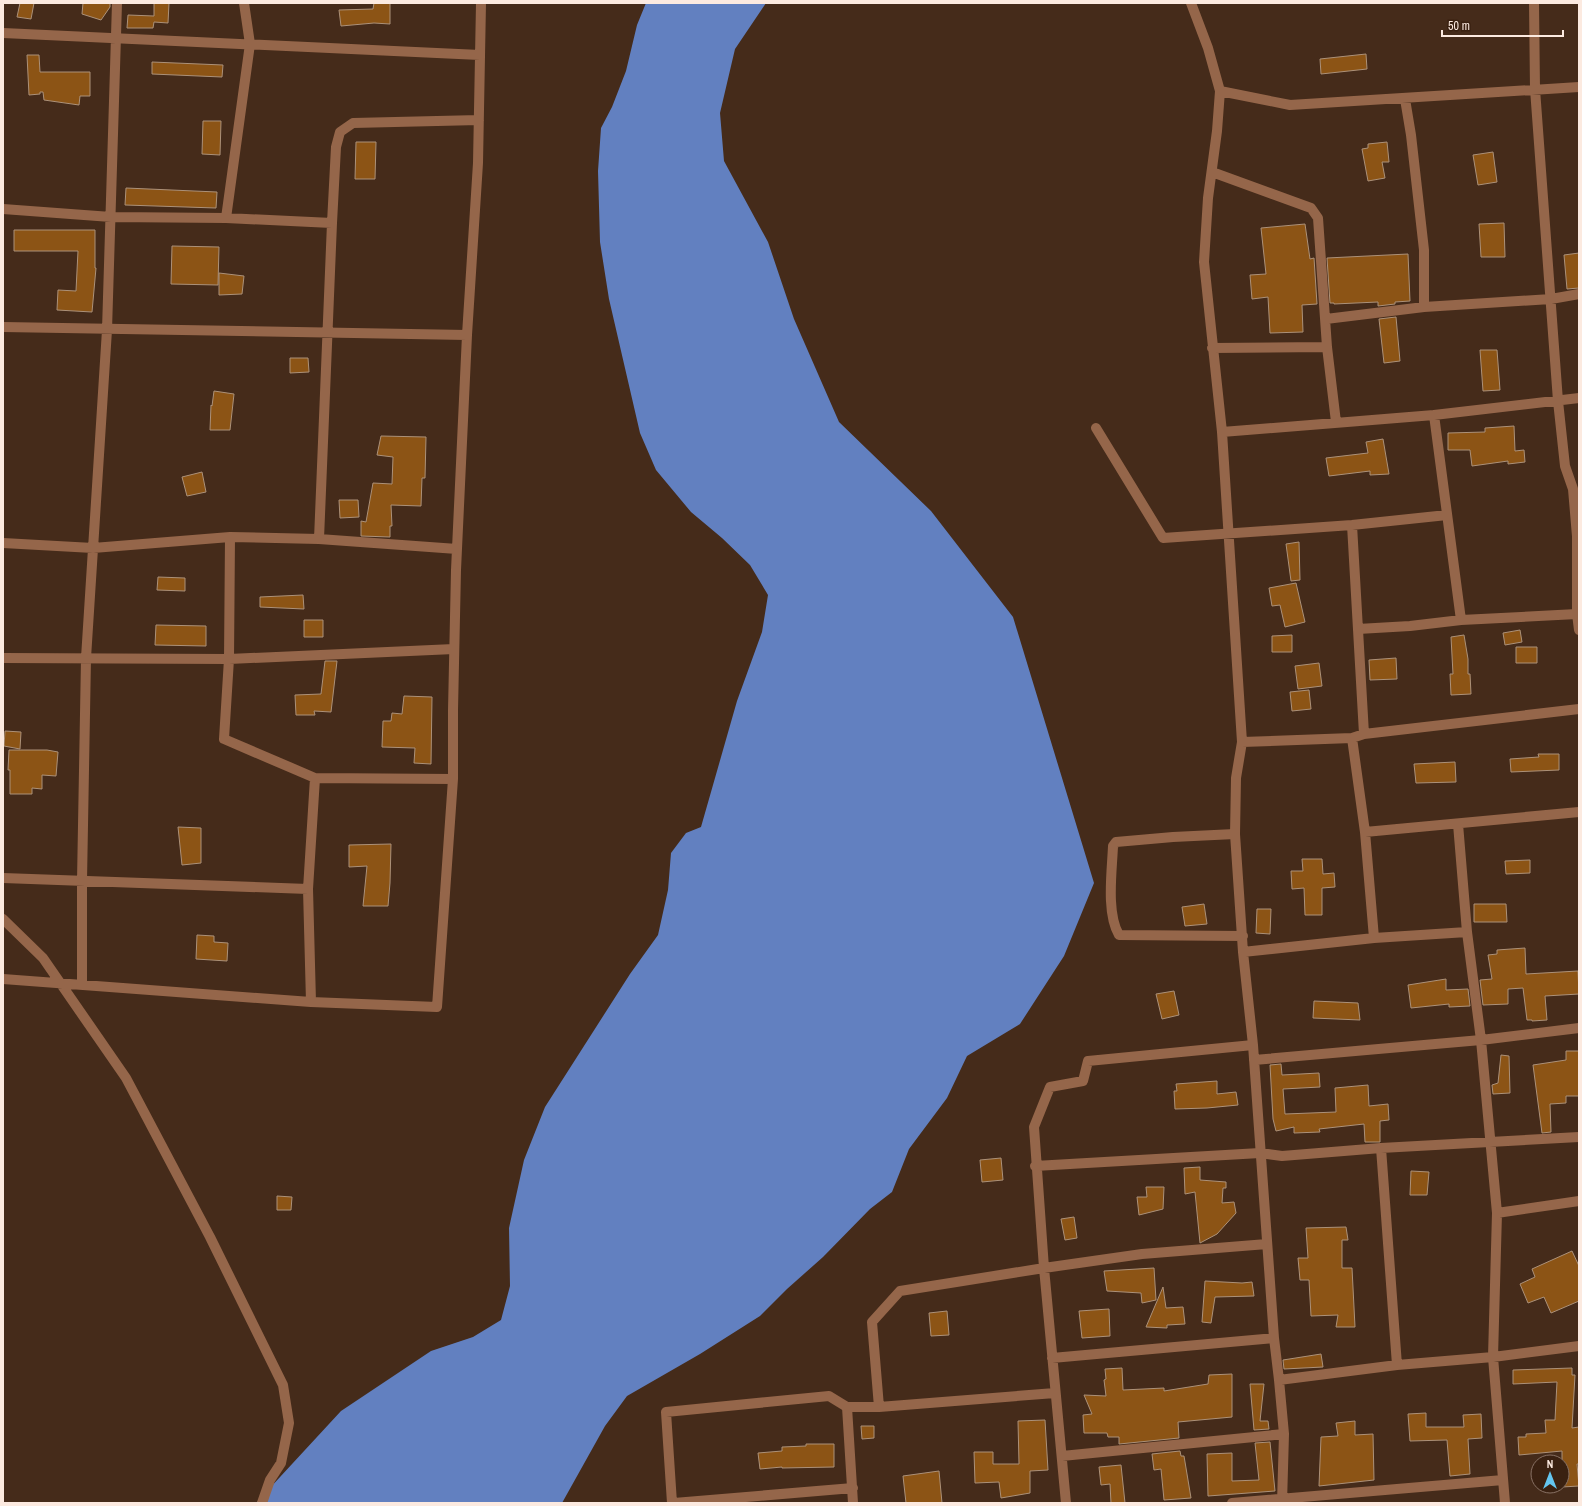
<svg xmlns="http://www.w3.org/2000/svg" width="1582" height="1506" font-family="'Archivo Narrow',sans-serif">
<rect width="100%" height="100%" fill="#452b1a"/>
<path fill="#6280c0" d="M 646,3 L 766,3 L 735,49 L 720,113 L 724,161 L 768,242 L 794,319 L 839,422 L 931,511 L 1013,617 L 1094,883 L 1064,956 L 1020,1024 L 967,1056 L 947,1098 L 909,1149 L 892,1192 L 870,1209 L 823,1257 L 787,1289 L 760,1316 L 700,1354 L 627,1396 L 605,1426 L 562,1503 L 256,1503 L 341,1411 L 431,1351 L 473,1337 L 501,1320 L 510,1286 L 509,1228 L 524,1160 L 545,1107 L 630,974 L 658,935 L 668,890 L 671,853 L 686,833 L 701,827 L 737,701 L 762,632 L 768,595 L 750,565 L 722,538 L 691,512 L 656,470 L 640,433 L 609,299 L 600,242 L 598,171 L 601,128 L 612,107 L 626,71 L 637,25 Z"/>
<path fill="#8c5415" stroke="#ac9179" d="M 20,3 L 34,3 L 31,19 L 17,17 Z
M 83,3 L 110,3 L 110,7 L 101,20 L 82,14 Z
M 154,3 L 169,3 L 168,23 L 154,22 L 153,28 L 127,28 L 128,15 L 154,16 Z
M 374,3 L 390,3 L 390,24 L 374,23 L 341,26 L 339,10 L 373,9 Z
M 1366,54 L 1367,69 L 1321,74 L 1320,59 Z
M 27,55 L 39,55 L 40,72 L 90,72 L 90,96 L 80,96 L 79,105 L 44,100 L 43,92 L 40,92 L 40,94 L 29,95 Z
M 152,62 L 223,65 L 222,77 L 152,74 Z
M 203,121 L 221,121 L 220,155 L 202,154 Z
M 356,142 L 376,142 L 375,179 L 355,179 Z
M 1387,142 L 1389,162 L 1382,162 L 1385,178 L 1368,181 L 1362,149 L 1368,148 L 1368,144 Z
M 1493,152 L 1497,182 L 1478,185 L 1473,155 Z
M 126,188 L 217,192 L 216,208 L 125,205 Z
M 1504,223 L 1505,257 L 1481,257 L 1479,224 Z
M 1305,224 L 1310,259 L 1314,258 L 1317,304 L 1302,305 L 1303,332 L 1270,333 L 1268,297 L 1252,299 L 1250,275 L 1266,274 L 1261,228 Z
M 14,230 L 95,230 L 95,268 L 96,268 L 92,312 L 57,310 L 58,290 L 76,291 L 78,251 L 14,251 Z
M 172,246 L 219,247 L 218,285 L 171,284 Z
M 1579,253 L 1579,288 L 1567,289 L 1564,255 Z
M 1408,254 L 1410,301 L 1395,302 L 1395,304 L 1378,306 L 1378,302 L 1334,304 L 1334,303 L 1330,303 L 1327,258 Z
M 219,273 L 244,276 L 242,294 L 219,295 Z
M 1396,317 L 1400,361 L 1384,363 L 1379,319 Z
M 1480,350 L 1497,350 L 1500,390 L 1483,391 Z
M 290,358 L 308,358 L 309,372 L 290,373 Z
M 214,391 L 234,394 L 230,430 L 210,430 L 211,405 L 212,406 Z
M 1514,426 L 1515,451 L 1524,450 L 1525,462 L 1508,464 L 1508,461 L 1472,466 L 1470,450 L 1448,450 L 1448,433 L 1485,432 L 1485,428 Z
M 381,436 L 426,437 L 425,478 L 422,478 L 421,506 L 391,505 L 392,526 L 390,526 L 390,537 L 361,536 L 361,521 L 366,522 L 373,483 L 392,484 L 393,457 L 377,455 Z
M 1383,439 L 1389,474 L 1370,475 L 1370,471 L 1329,476 L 1326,458 L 1368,453 L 1366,442 Z
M 202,472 L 206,492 L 187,496 L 182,477 Z
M 339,500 L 358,500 L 359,517 L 340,518 Z
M 1299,542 L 1300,580 L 1291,581 L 1286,544 Z
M 158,577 L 185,578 L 185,591 L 157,590 Z
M 1296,583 L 1305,622 L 1285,627 L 1280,605 L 1272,606 L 1269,588 Z
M 303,595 L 304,609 L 260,607 L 260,597 Z
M 304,620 L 323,620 L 323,637 L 304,637 Z
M 156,625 L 206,626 L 206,646 L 155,645 Z
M 1520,630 L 1522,642 L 1505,645 L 1503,633 Z
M 1292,635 L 1292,652 L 1272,652 L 1272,636 Z
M 1464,635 L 1468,659 L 1468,674 L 1470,674 L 1471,694 L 1451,695 L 1450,674 L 1453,674 L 1451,637 Z
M 1516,647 L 1537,647 L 1537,663 L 1516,663 Z
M 1396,658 L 1397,679 L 1370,680 L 1369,660 Z
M 325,661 L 337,661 L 331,712 L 314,711 L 315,715 L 296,715 L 295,695 L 321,694 Z
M 1319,663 L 1322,686 L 1298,689 L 1295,666 Z
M 1309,690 L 1311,709 L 1292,711 L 1290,692 Z
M 404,696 L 432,697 L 431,764 L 414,763 L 415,748 L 382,747 L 383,721 L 391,721 L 392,713 L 402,714 Z
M 5,731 L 21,732 L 20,749 L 4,746 Z
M 9,750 L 47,750 L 58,752 L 56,776 L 42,775 L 42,789 L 32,788 L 32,794 L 10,794 L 10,770 L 8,770 Z
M 1538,754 L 1559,754 L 1559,770 L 1511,772 L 1510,759 L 1539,757 Z
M 1455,762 L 1456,782 L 1416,783 L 1414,764 Z
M 178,827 L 201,828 L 201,863 L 182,865 Z
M 391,844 L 390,883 L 388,906 L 363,906 L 367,866 L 349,867 L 349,845 Z
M 1302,859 L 1322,859 L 1323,874 L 1334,873 L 1335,887 L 1322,888 L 1322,915 L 1305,915 L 1304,888 L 1292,889 L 1291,871 L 1303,871 Z
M 1530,860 L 1530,873 L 1506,874 L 1505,861 Z
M 1204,904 L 1207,924 L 1185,926 L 1182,907 Z
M 1474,904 L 1506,904 L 1507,922 L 1474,922 Z
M 1257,909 L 1271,909 L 1270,934 L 1256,933 Z
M 197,935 L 214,936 L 214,942 L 228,943 L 227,961 L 196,959 Z
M 1525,948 L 1526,974 L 1578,971 L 1579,994 L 1545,996 L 1547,1020 L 1532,1021 L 1532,1020 L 1527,1020 L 1523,988 L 1508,989 L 1508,1004 L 1483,1005 L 1480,980 L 1492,979 L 1488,955 L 1497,954 L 1497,950 Z
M 1446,979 L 1446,990 L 1468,989 L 1470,1006 L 1449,1007 L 1449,1004 L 1411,1008 L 1408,985 Z
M 1174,991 L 1179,1015 L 1162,1019 L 1156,994 Z
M 1314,1001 L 1358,1003 L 1360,1020 L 1313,1018 Z
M 1566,1051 L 1579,1051 L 1579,1096 L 1566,1096 L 1566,1103 L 1550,1104 L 1551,1132 L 1542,1133 L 1533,1065 L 1566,1060 Z
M 1501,1055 L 1509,1056 L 1510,1093 L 1493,1094 L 1492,1085 L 1498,1083 Z
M 1281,1064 L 1282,1075 L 1319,1073 L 1320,1087 L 1283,1089 L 1285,1114 L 1336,1112 L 1335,1088 L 1368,1085 L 1369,1106 L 1388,1104 L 1389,1120 L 1380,1121 L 1380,1142 L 1365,1142 L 1364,1124 L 1319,1129 L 1320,1132 L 1294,1133 L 1294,1127 L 1276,1131 L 1273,1119 L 1270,1065 Z
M 1217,1081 L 1217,1094 L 1236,1092 L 1238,1105 L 1207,1108 L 1175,1109 L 1174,1091 L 1177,1091 L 1176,1084 Z
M 1001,1158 L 1003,1180 L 982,1182 L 980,1160 Z
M 1200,1167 L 1200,1180 L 1226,1182 L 1226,1188 L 1223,1188 L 1222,1203 L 1234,1202 L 1236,1213 L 1217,1234 L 1200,1243 L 1195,1192 L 1185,1194 L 1184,1168 Z
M 1411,1171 L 1429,1172 L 1427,1195 L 1410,1195 Z
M 1146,1187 L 1164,1187 L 1163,1209 L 1139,1215 L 1137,1197 L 1147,1197 Z
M 277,1196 L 292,1197 L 291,1210 L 277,1210 Z
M 1074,1217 L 1077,1238 L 1065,1240 L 1061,1219 Z
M 1346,1227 L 1348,1240 L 1342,1240 L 1342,1268 L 1352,1268 L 1355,1327 L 1336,1327 L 1338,1315 L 1311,1316 L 1309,1280 L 1300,1280 L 1298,1258 L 1308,1258 L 1306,1228 Z
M 1572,1251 L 1579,1266 L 1579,1301 L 1551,1313 L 1544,1297 L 1528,1303 L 1520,1284 L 1535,1277 L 1532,1269 Z
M 1154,1268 L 1156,1300 L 1142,1303 L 1141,1293 L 1107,1291 L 1104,1271 Z
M 1205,1281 L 1242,1283 L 1252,1282 L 1254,1296 L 1215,1297 L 1211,1323 L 1202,1322 Z
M 1163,1287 L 1166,1308 L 1183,1307 L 1185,1324 L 1167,1325 L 1167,1328 L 1146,1327 Z
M 1109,1309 L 1110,1336 L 1082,1338 L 1079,1311 Z
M 947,1311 L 949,1335 L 931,1336 L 929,1313 Z
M 1321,1354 L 1323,1367 L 1284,1369 L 1283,1360 Z
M 1122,1368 L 1123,1390 L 1164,1388 L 1164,1391 L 1208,1384 L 1209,1375 L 1232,1374 L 1232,1417 L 1178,1422 L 1179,1438 L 1119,1444 L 1119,1437 L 1108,1437 L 1107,1433 L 1084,1433 L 1083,1415 L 1092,1414 L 1084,1395 L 1106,1396 L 1104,1380 L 1106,1379 L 1105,1369 Z
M 1572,1368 L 1572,1375 L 1575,1375 L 1572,1428 L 1579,1427 L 1579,1464 L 1577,1464 L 1579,1486 L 1562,1487 L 1562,1451 L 1519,1455 L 1518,1437 L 1526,1437 L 1526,1434 L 1546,1433 L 1545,1420 L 1555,1420 L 1557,1382 L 1513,1384 L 1513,1370 Z
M 1250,1384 L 1264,1384 L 1260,1421 L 1268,1421 L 1269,1429 L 1254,1430 Z
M 1426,1413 L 1426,1427 L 1464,1427 L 1463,1415 L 1481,1414 L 1482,1438 L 1468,1439 L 1470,1474 L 1450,1476 L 1447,1440 L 1410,1441 L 1408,1414 Z
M 1045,1420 L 1048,1470 L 1030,1471 L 1030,1493 L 1001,1498 L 999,1482 L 975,1483 L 974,1452 L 993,1452 L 993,1464 L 1019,1464 L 1018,1421 Z
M 1355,1421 L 1355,1435 L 1373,1434 L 1374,1480 L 1319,1486 L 1321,1437 L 1338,1436 L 1336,1423 Z
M 861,1426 L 874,1426 L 874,1438 L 862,1439 Z
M 1270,1442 L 1275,1491 L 1208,1496 L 1207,1454 L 1232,1453 L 1232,1481 L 1259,1480 L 1255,1443 Z
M 806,1444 L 834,1444 L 834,1467 L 782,1468 L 782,1467 L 760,1469 L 758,1453 L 782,1451 L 782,1447 L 806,1446 Z
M 1180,1451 L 1181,1456 L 1184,1456 L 1191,1498 L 1164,1500 L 1161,1469 L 1154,1470 L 1152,1454 Z
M 1121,1465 L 1125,1503 L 1111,1503 L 1110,1484 L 1101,1485 L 1099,1467 Z
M 939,1471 L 942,1503 L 906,1503 L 903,1476 Z"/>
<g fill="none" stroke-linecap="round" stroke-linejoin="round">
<path stroke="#95664a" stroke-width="10" d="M 1191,3 L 1208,48 L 1220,91 L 1217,131 L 1208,198 L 1204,262 L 1222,432 L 1242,742 L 1236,778 L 1235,834 L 1243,952 L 1253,1045 L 1274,1338 L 1279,1380 L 1284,1434 L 1282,1503
M 1534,3 L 1535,89 L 1558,401 L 1565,466 L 1573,489 L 1577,536 L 1577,614 L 1579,630
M 3,33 L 480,55
M 1220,91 L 1290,105 L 1579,87
M 1405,99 L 1411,135 L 1424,250 L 1424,307
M 1212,172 L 1311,208 L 1318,218 L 1327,347 L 1336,422
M 3,209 L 111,217 L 226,218 L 332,223
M 226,218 L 250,44 L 244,3
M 1326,319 L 1424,307 L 1551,299 L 1579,294
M 3,327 L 467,335
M 1212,348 L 1327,347
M 1434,415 L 1461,620 L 1577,614
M 1096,428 L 1163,538 L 1352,525 L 1447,515
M 1222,432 L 1434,415 L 1579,398
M 1352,525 L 1364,734
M 230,537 L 229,659 L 224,739 L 315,778 L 308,889 L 311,1002
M 319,539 L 332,223 L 336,147 L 340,132 L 353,123 L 479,120
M 3,543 L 93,548 L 230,537 L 319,539 L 457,549
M 1358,629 L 1410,626 L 1461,620
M 3,658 L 229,659 L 454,649
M 1352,738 L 1365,832 L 1374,938
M 1242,742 L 1352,738 L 1364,734 L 1579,709
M 315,778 L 453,779
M 1458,824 L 1467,932 L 1481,1040 L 1497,1213 L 1493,1357 L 1505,1503
M 1365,832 L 1579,812
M 1235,834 L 1173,837 L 1116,842 L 1113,846 C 1112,871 1106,913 1119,935 L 1243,936
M 3,878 L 308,889
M 3,919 L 43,958 L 126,1078 L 210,1237 L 283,1385 L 289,1423 L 281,1463 L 270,1480 L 262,1503
M 1243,952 L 1374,938 L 1467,932
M 3,979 L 311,1002 L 437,1007 L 453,779 L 453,710 L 456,570 L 467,335 L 478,163 L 481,3
M 82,985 L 82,881 L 86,658 L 107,330 L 117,3
M 1254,1060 L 1481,1040 L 1579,1028
M 1381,1148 L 1397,1365
M 1035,1166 L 1260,1153 L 1282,1156 L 1381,1148 L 1579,1137
M 1497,1213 L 1579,1201
M 1052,1358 L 1274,1338
M 1279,1380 L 1397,1365 L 1493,1357 L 1579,1346
M 847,1407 L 853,1503
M 879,1407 L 872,1322 L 900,1291 L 1044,1268 L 1142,1254 L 1267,1244
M 1062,1456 L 1284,1434
M 672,1503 L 666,1412 L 829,1396 L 847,1407 L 879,1407 L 1055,1393
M 674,1503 L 853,1488
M 1066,1503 L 1044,1268 L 1034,1127 L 1050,1087 L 1083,1081 L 1088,1061 L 1253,1045
M 1232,1503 L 1503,1480"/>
</g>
<rect width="1582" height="1506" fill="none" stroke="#fceae0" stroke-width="8"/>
<g transform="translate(1550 1474)"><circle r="19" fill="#3a2111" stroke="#887164"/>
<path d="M0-3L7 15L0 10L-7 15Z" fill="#64c5ee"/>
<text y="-6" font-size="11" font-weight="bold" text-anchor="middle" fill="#fceae0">N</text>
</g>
<path d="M1442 30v6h121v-6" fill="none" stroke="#fceae0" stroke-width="2"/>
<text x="1448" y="30" font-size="12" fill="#fceae0" stroke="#3a2111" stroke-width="3" paint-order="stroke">50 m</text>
</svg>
